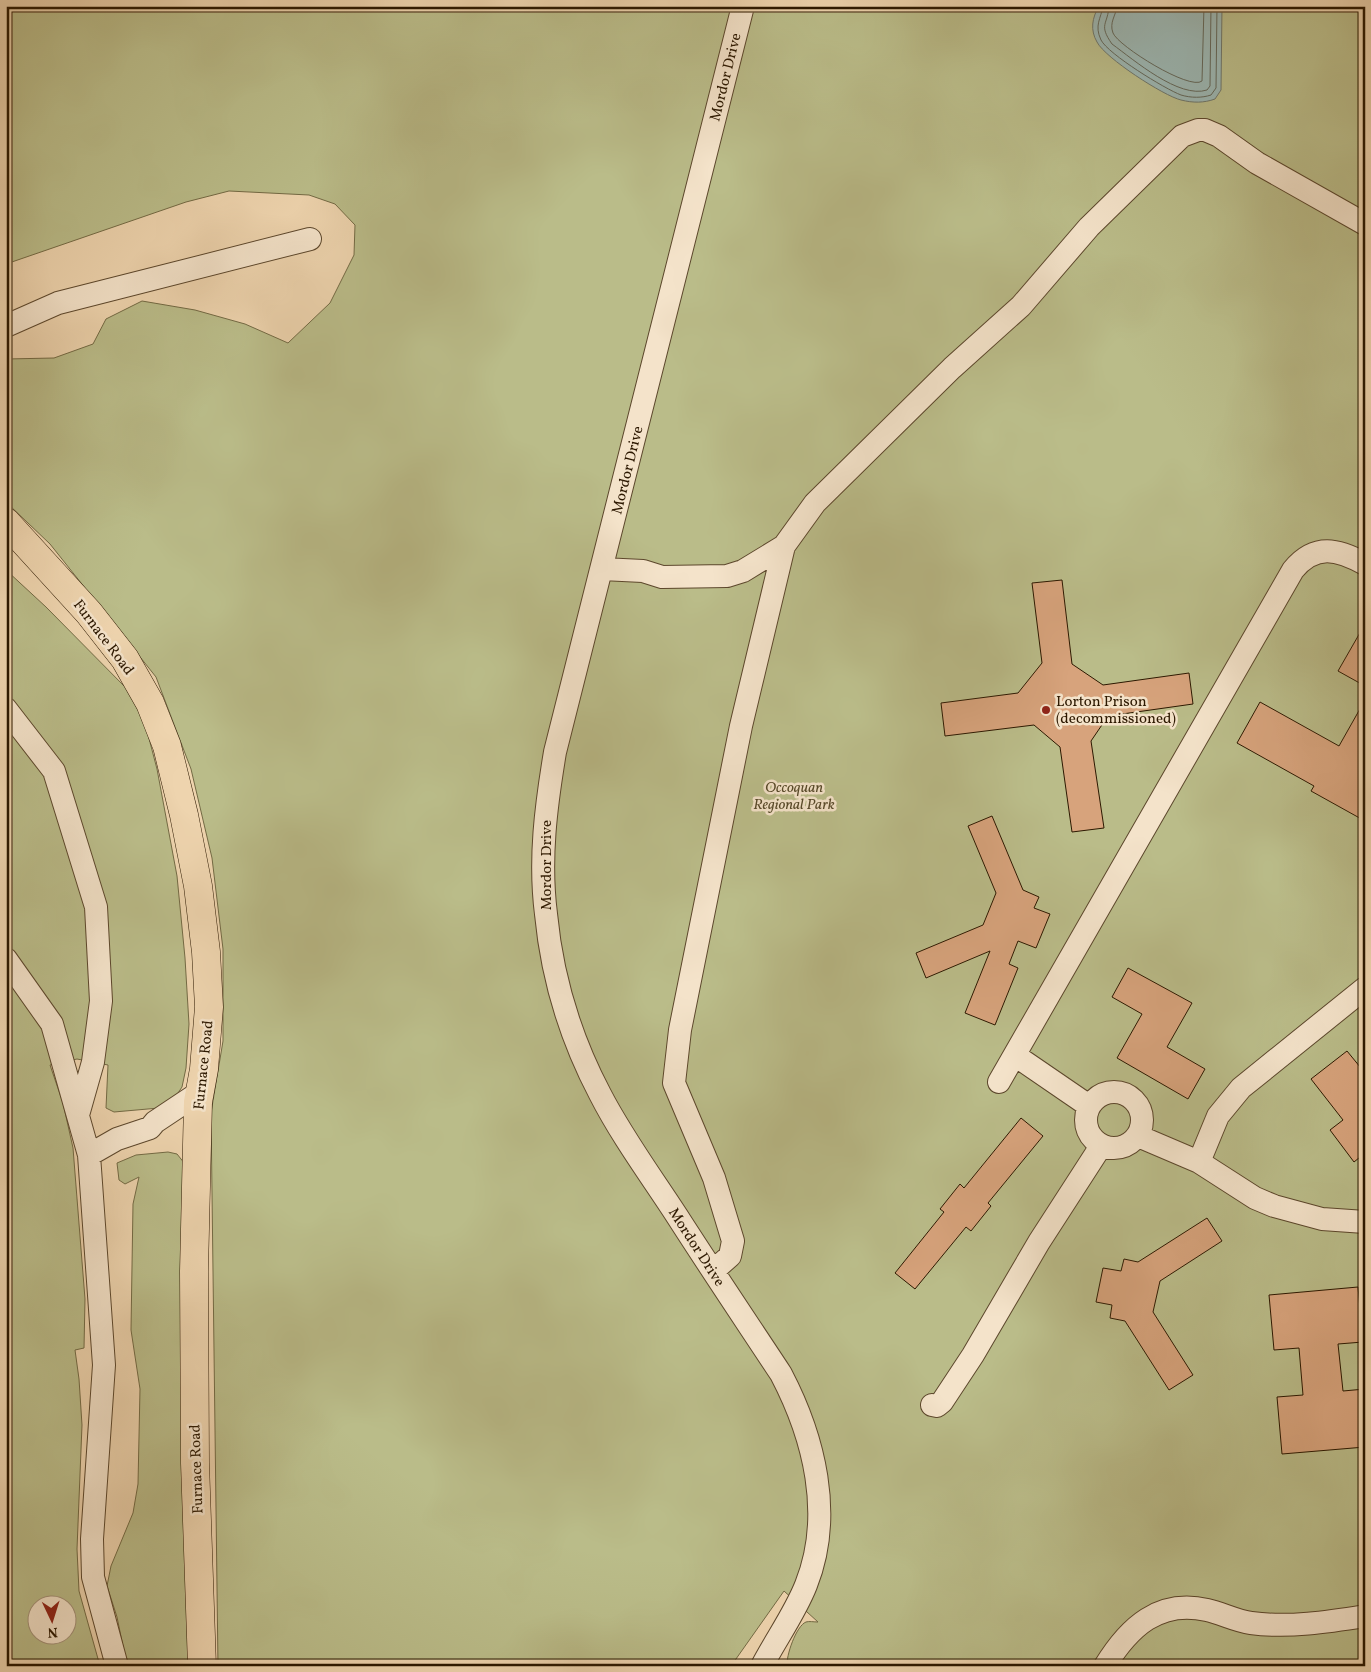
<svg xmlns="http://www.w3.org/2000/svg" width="1371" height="1672" font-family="Vollkorn,serif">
<rect width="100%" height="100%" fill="#eed4ae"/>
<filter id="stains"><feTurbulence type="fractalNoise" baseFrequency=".004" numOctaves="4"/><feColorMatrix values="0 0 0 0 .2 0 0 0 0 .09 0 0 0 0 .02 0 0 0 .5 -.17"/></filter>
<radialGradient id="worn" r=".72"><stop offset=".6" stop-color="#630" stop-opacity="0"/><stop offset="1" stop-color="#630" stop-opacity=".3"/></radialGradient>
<path fill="#babc89" stroke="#736a44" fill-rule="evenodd" d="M 6,6 L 1365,6 L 1365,1666 L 787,1666 C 786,1656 796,1626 806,1622 C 809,1621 814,1622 818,1622 L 784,1591 L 731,1666 L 218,1666 L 211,1113 L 223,1041 L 223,949 L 212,858 L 191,769 L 156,677 L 50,544 L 6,502 L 6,359 L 54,358 L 93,344 L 106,319 L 142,301 L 195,310 L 245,324 L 288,343 L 330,303 L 354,255 L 355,225 L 335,204 L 309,195 L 229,191 L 186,202 L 6,264 Z
M 6,570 L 46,607 L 129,691 L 146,727 L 157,769 L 177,876 L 185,958 L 189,1024 L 186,1068 L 182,1087 L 174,1099 L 159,1108 L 114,1112 L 106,1108 L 108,1065 L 77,1059 L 50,1065 L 63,1103 L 73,1148 L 85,1299 L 84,1348 L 75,1350 L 79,1379 L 82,1425 L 77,1549 L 79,1591 L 100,1666 L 6,1666 ZM 38,1604 L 68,1604 L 68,1634 L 38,1634 Z
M 168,1152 L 177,1154 L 185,1164 L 190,1666 L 127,1666 L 117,1617 L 107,1586 L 111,1566 L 133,1513 L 138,1484 L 140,1389 L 131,1330 L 133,1204 L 139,1177 L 125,1184 L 119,1180 L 117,1163 L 136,1155 Z"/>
<path fill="#9cb7b3" stroke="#6f776b" d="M 1099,6 L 1222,6 L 1221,90 L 1215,99 C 1204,103 1193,103 1181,100 C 1164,96 1105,58 1097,42 C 1090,30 1092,18 1099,6 Z"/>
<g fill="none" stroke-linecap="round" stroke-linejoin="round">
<path stroke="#64685a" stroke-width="1" d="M 1103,6 C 1101,19 1094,25 1101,40 C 1108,54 1165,89 1181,95 C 1191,98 1202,98 1211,95 L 1216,88 L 1217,6
M 1109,6 C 1108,25 1098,24 1112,44 C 1134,60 1179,99 1207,90 L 1210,86 L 1211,6
M 1117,6 C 1116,16 1109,22 1113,33 C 1118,46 1190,91 1202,81 L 1204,6"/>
</g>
<path fill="#d7a37c" stroke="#2c1800" d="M 1062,580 L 1072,664 L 1103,685 L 1189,673 L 1193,704 L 1108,716 L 1091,741 L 1104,828 L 1072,832 L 1060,747 L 1034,725 L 945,736 L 941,703 L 1018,693 L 1042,663 L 1032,583 Z
M 1365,624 L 1365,686 L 1338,671 Z
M 1365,700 L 1365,821 L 1311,791 L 1314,786 L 1237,743 L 1260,702 L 1339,746 Z
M 992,816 L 1023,890 L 1039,897 L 1034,908 L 1050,914 L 1036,948 L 1018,941 L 1009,964 L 1018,968 L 995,1025 L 965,1013 L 990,951 L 926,978 L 916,953 L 983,925 L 996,893 L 968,826 Z
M 1128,968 L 1192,1003 L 1167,1047 L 1205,1069 L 1188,1099 L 1117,1058 L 1142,1014 L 1112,997 Z
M 1347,1051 L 1365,1073 L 1365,1153 L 1354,1162 L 1330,1130 L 1343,1120 L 1311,1079 Z
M 1021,1118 L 1043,1136 L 988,1203 L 991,1206 L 971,1231 L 966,1227 L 915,1289 L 895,1273 L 944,1212 L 940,1209 L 960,1184 L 964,1188 Z
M 1207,1218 L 1222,1241 L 1160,1281 L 1153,1312 L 1193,1375 L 1169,1390 L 1125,1321 L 1110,1318 L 1112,1305 L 1096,1302 L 1103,1268 L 1121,1271 L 1124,1259 L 1138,1262 Z
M 1358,1287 L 1363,1342 L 1338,1344 L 1343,1391 L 1365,1389 L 1365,1447 L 1282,1454 L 1277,1397 L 1303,1395 L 1299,1348 L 1274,1350 L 1269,1295 Z"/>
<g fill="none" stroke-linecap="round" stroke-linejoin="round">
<defs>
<path id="minor" d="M 743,6 L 555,752 C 546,806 539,859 546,914 C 552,977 571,1039 600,1094 C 622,1137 651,1176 677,1216 C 711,1269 746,1321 781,1374 C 814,1437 834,1515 806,1585 C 795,1613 776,1639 762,1666
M 6,326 L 58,303 L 310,239
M 602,569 L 643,571 L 662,577 L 727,576 L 743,571 L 784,546
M 6,709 L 54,771 L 96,907 L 101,1001 L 93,1062 L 78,1115
M 6,959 L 52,1024 L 89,1155 L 104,1365 L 92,1539 L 93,1577 L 117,1666
M 1016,1056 L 1089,1106
M 999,1082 L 1293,570 C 1315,543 1338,549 1365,564
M1086 1120a28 28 0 1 1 56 0a28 28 0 1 1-56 0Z
M 1138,1136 L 1199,1162 L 1255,1198 L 1274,1206 L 1322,1219 L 1365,1222
M 89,1155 L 117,1139 L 150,1128 L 155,1122 L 200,1092
M 1199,1162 L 1218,1116 L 1241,1088 L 1365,988
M 713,1271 L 730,1256 L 733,1241 L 714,1178 L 674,1083 L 680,1030 L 741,726 L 784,546 L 815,503 L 952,368 L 1021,306 L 1089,227 L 1182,136 L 1198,130 L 1205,130 L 1219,136 L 1257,163 L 1365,224
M 932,1405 L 937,1406 L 942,1402 L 973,1355 L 1039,1242 L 1101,1146
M 1105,1666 C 1129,1627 1159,1599 1207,1610 C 1221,1613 1236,1621 1251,1623 C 1288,1628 1328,1622 1365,1616"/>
<path id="major" d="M 6,522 L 89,613 L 125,659 L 150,703 L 167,746 L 184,815 L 198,886 L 206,952 L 209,1007 L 204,1069 L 198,1102 L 194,1271 L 195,1463 L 202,1666"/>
</defs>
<use href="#minor" stroke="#5c472c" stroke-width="24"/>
<use href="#major" stroke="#2c1800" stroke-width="29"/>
<use href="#minor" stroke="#f4e3ca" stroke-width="22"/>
<use href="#major" stroke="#eed4ae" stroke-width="28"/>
</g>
<circle fill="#8f2418" stroke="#f4e3ca" stroke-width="2" cx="1046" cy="710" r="5"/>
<g text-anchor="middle" stroke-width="5" stroke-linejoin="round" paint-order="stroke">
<g font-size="15" fill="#2c1800" stroke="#f4e3ca">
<text transform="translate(725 77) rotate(-76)" y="5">Mordor Drive</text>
<text transform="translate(627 470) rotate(-76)" y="5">Mordor Drive</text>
<text transform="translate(104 637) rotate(53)" y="5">Furnace Road</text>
<text transform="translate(546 865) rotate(-90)" y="5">Mordor Drive</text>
<text transform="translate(203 1065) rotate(-84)" y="5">Furnace Road</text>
<text transform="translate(697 1247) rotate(57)" y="5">Mordor Drive</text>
<text transform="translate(196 1469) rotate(-92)" y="5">Furnace Road</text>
</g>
<g font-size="15" fill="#2c1800" stroke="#f4e3ca" text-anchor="start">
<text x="1056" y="706">Lorton Prison<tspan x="1056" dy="17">(decommissioned)</tspan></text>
</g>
<g font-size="15" font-style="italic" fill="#574929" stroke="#f4e3ca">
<text x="794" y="792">Occoquan<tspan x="794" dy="17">Regional Park</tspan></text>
</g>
</g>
<rect width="1371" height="1672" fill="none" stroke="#eed4ae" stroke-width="25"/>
<rect x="8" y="8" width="1356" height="1657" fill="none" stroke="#2c1800" stroke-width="2.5"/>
<rect x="12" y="12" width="1346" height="1647" fill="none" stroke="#2c1800"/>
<g transform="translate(52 1620) rotate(176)"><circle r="24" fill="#f4e3ca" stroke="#a49279"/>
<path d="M0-4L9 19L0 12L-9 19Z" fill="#8f2418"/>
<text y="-8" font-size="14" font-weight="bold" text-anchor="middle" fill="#2c1800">N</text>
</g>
<rect width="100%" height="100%" filter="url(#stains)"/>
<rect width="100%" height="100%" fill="url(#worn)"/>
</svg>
